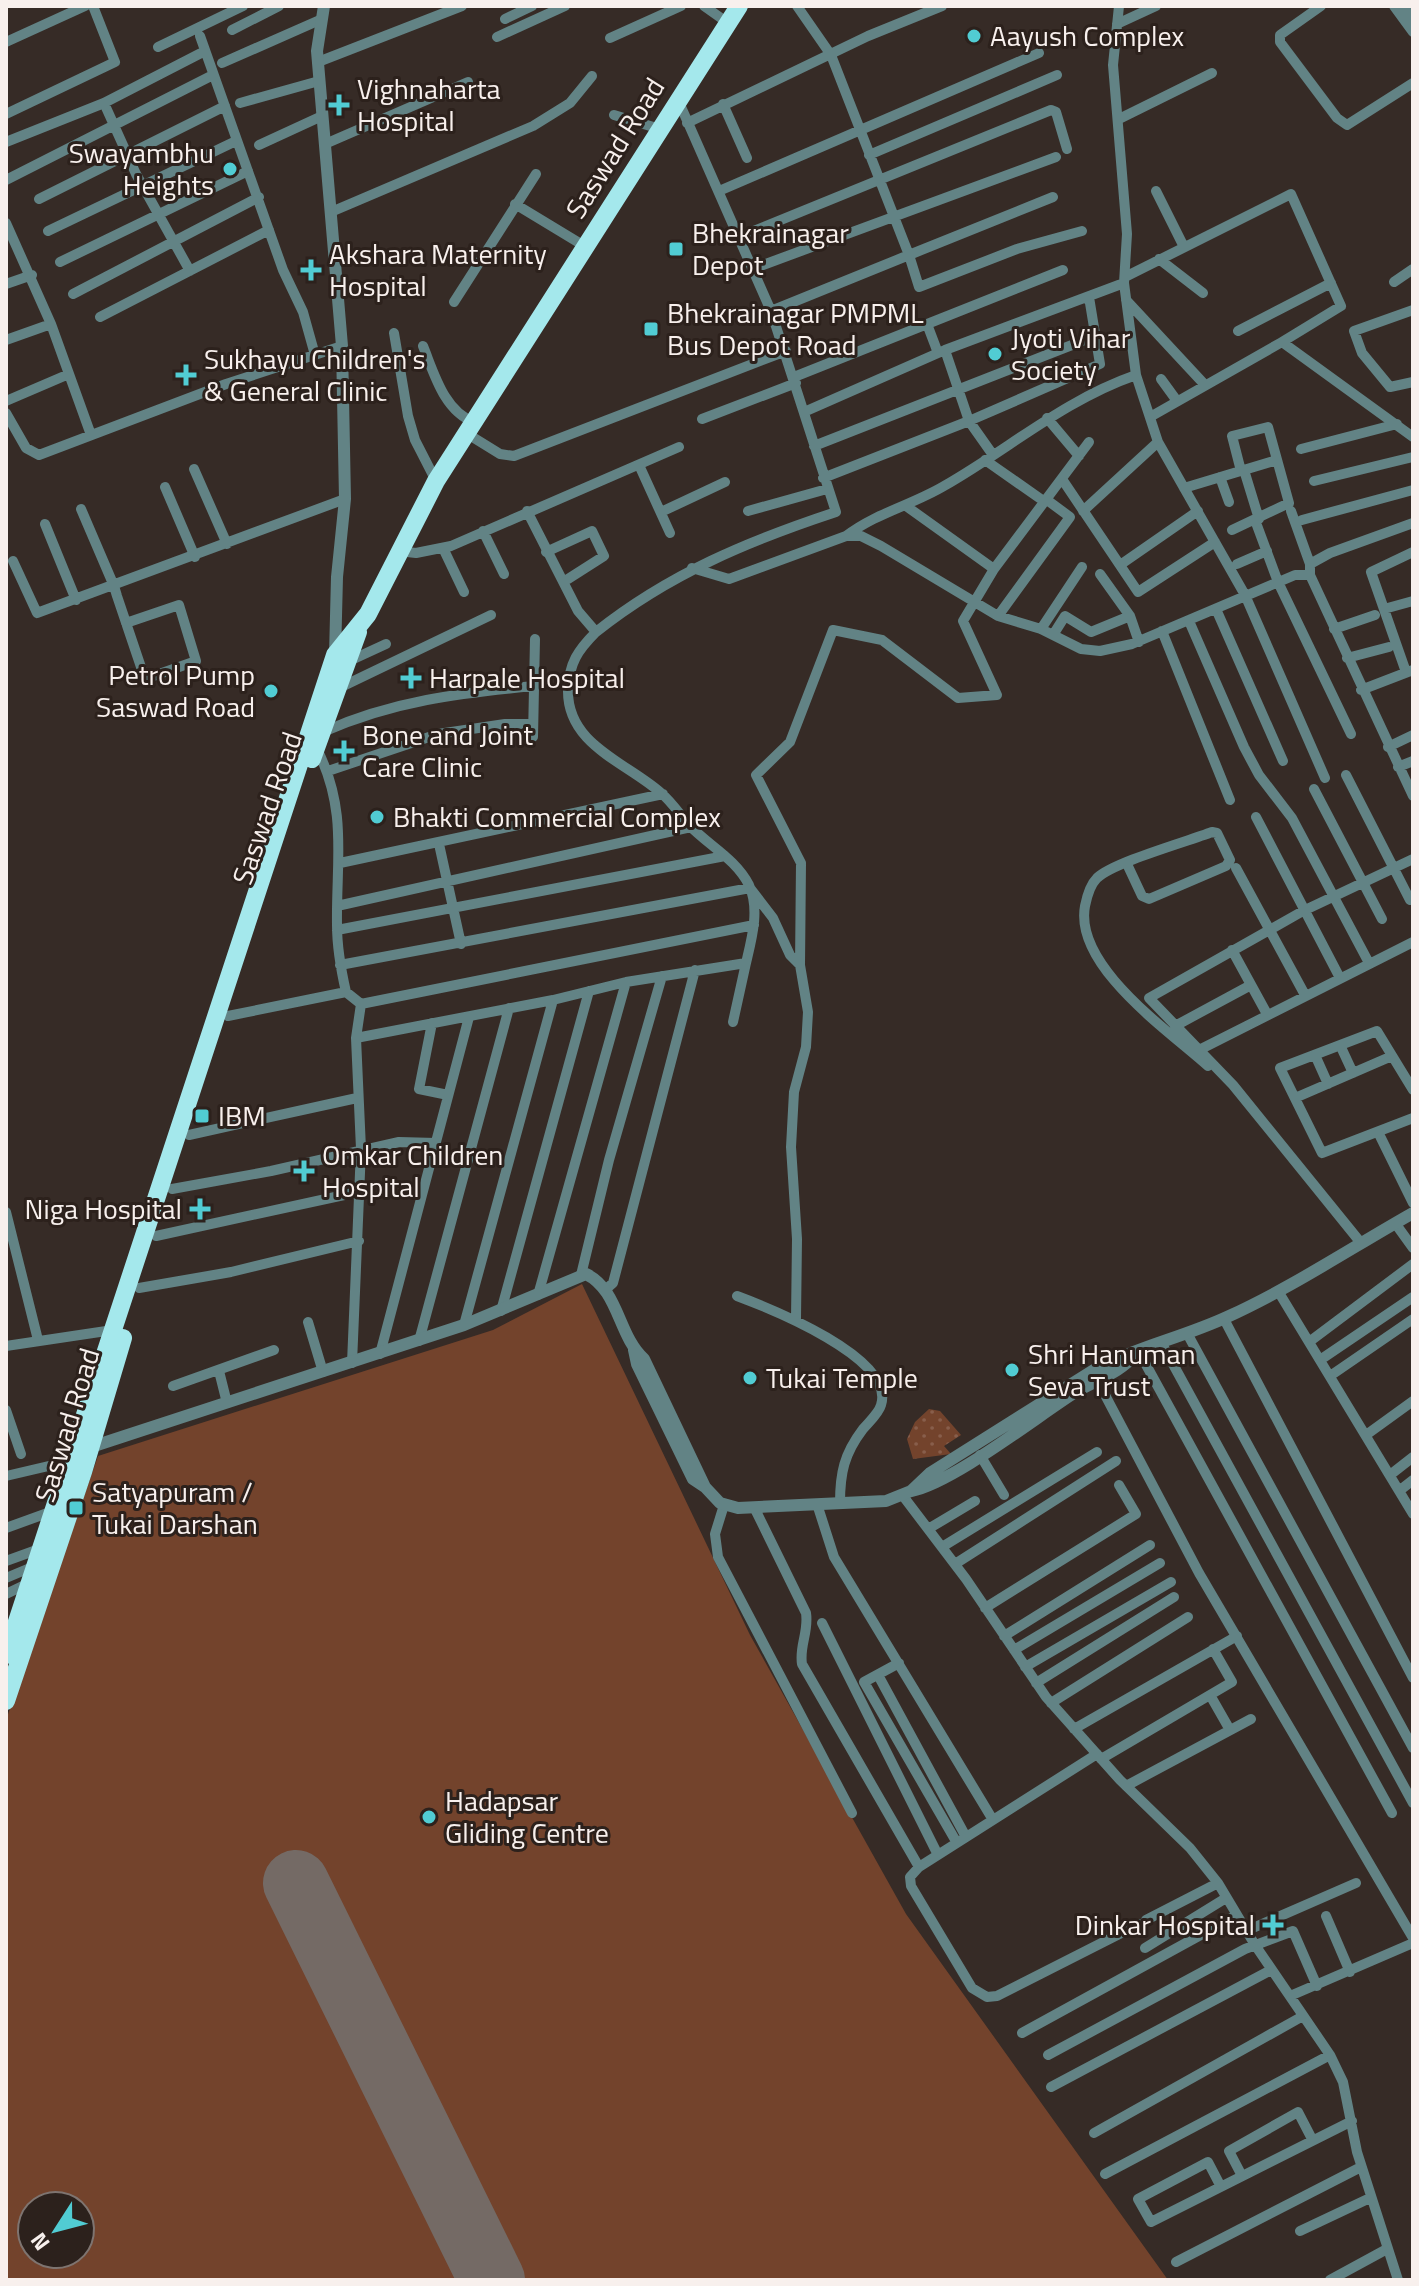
<svg xmlns="http://www.w3.org/2000/svg" width="1419" height="2286" font-family="'Titillium Web',sans-serif">
<defs>
<pattern id="park-dots" width="8" height="8" patternUnits="userSpaceOnUse" patternTransform="scale(2)"><rect width="8" height="8" fill="#73432c"/><path d="M2 2h.1M6 6h.1" fill="none" stroke="#885e4b" stroke-width="1.8" stroke-linecap="round"/></pattern>
</defs>
<rect width="100%" height="100%" fill="#362b26"/>
<path fill="url(#park-dots)" d="M 929,1409 L 940,1411 L 961,1435 L 944,1446 L 951,1454 L 913,1459 L 907,1439 L 915,1422 Z"/>
<path fill="#73432c" fill-rule="evenodd" d="M 582,1284 L 750,1635 L 906,1914 L 1168,2280 L 6,2280 L 6,1720 L 98,1456 L 493,1330 ZM 32,2206 L 80,2206 L 80,2254 L 32,2254 Z"/>
<g fill="none" stroke-linecap="round" stroke-linejoin="round">
<path stroke="#746a65" stroke-width="66" d="M 296,1883 L 492,2280"/>
<path stroke="#628385" stroke-width="10" d="M 704,6 L 728,23
M 1119,6 L 1113,65 L 1127,234 L 1124,283 L 1136,375 L 1158,442 L 1245,595 L 1325,778
M 1321,6 L 1280,35 L 1280,42 L 1337,118 L 1347,125 L 1413,83
M 1394,6 L 1413,32
M 1405,6 L 1413,17
M 505,19 L 532,6
M 1117,24 L 1156,6
M 232,30 L 279,6
M 200,36 L 283,270 L 303,312 L 315,355
M 497,37 L 565,6
M 610,38 L 681,6
M 6,42 L 85,6
M 158,47 L 243,6
M 318,62 L 462,6
M 222,63 L 322,19
M 104,103 L 136,174 L 190,271
M 240,103 L 319,81
M 723,104 L 747,158
M 6,114 L 115,62 L 93,6
M 614,115 L 660,129
M 1119,119 L 1212,73
M 687,123 L 868,36 L 942,6
M 6,142 L 104,103 L 205,51
M 325,144 L 468,82
M 259,145 L 322,116
M 869,155 L 1057,75
M 6,180 L 213,75
M 719,191 L 1039,53
M 1156,191 L 1184,247
M 1053,197 L 909,255 L 919,287 L 1017,249 L 1082,231
M 39,199 L 225,106
M 515,204 L 586,247
M 331,212 L 533,126 L 570,103 L 592,76
M 6,223 L 51,324
M 48,231 L 236,141
M 739,237 L 1051,110 L 1056,112 L 1067,149
M 1159,259 L 1203,293
M 60,262 L 248,171
M 752,269 L 1056,157
M 1125,277 L 1291,194 L 1341,306 L 1282,342
M 1394,282 L 1413,269
M 6,284 L 32,275
M 73,294 L 259,197
M 1126,300 L 1205,385
M 454,302 L 536,174
M 1413,310 L 1354,331 L 1362,353 L 1390,387 L 1413,382
M 771,311 L 909,255 L 831,55 L 797,6
M 100,317 L 269,230
M 927,324 L 938,353
M 1238,331 L 1331,283
M 394,333 L 408,416 L 415,440 L 436,481
M 6,340 L 51,324 L 91,435
M 423,346 C 434,373 444,411 474,422
M 945,350 L 1124,283
M 794,377 L 1063,270
M 1161,379 L 1177,401
M 6,401 L 69,374
M 804,412 L 945,350 L 969,421 L 1100,364 L 1089,297
M 6,413 L 26,448 L 39,455 L 226,384 L 342,346
M 1150,417 L 1282,342 L 1413,437
M 1047,418 L 1079,456
M 702,419 L 796,383
M 466,433 L 500,454 L 514,456 L 786,351
M 814,446 L 1095,336
M 1301,449 L 1397,424
M 985,460 L 1045,502
M 639,465 L 670,533
M 194,469 L 227,544
M 1244,470 L 1259,519
M 1220,477 L 1229,502
M 823,478 L 969,421 L 993,455
M 1062,479 L 1138,592 L 1215,542
M 1314,481 L 1413,457
M 165,487 L 195,557
M 1184,488 L 1277,460
M 906,506 L 994,569
M 81,509 L 114,586 L 117,596 L 145,679 L 196,661 L 179,605 L 126,623
M 527,511 L 578,611 L 596,632 C 669,574 748,541 836,512 L 771,311 L 678,100
M 748,511 L 827,489
M 1083,511 L 1158,442
M 1291,511 L 1310,564
M 661,512 L 725,482
M 1255,520 L 1278,582 L 1351,734
M 1302,520 L 1413,490
M 45,524 L 76,600
M 1232,530 L 1289,503 L 1268,427 L 1232,436 L 1241,471
M 483,531 L 504,574
M 846,536 L 861,536 L 881,546 L 998,616 L 1041,629 L 1081,649 L 1100,651 L 1132,644 L 1295,575 L 1310,575 L 1413,796
M 443,548 L 464,592
M 398,551 L 416,553 L 451,546 L 679,447
M 546,552 L 592,531 L 604,556 L 568,579
M 13,561 L 37,613 L 345,499
M 1237,564 L 1267,551
M 1120,565 L 1198,511
M 692,568 L 729,579 L 846,536 C 876,513 912,505 944,486 C 1009,449 1064,400 1136,375
M 1100,574 L 1130,616 L 1139,642
M 1310,575 L 1310,564 L 1330,553 L 1413,523
M 1216,609 L 1283,761
M 1384,609 L 1413,601
M 998,616 L 1070,517 L 1047,500
M 1189,621 L 1244,747 L 1259,775 L 1292,818 L 1369,963
M 1041,629 L 1082,567
M 1334,629 L 1375,615
M 1162,631 L 1230,800
M 1053,635 L 1065,616 L 1091,632 L 1130,616
M 1347,658 L 1389,647
M 347,662 L 386,644
M 1406,672 L 1371,572 L 1413,552
M 337,689 L 491,615
M 1361,690 L 1413,670
M 323,732 C 392,701 460,693 534,686
M 533,737 L 535,639
M 1388,747 L 1413,735
M 317,749 C 348,811 336,860 337,925 C 337,948 341,970 346,992 L 361,1004 L 356,1038 L 361,1149 L 352,1363
M 1398,767 L 1413,761
M 328,771 L 438,734 L 505,724 L 533,724
M 1346,775 L 1410,900
M 1314,789 L 1382,919
M 1256,817 L 1340,978
M 439,844 L 461,944
M 340,863 L 663,794
M 1127,864 L 1142,896 L 1149,899 L 1226,866 L 1230,860 L 1217,833 L 1212,832 C 1186,842 1114,862 1097,878 C 1090,885 1087,896 1085,906 C 1074,966 1168,1030 1208,1066
M 1236,868 L 1305,995
M 337,906 L 691,827
M 337,930 L 725,856
M 1232,950 L 1267,1014
M 340,965 L 750,888 L 773,918 L 790,955 L 800,965
M 361,1004 L 754,925
M 228,1016 L 346,992
M 733,1022 L 746,963
M 432,1023 L 419,1089 L 448,1095
M 1175,1026 L 1251,985
M 356,1038 L 553,1000 L 626,982 L 746,963 C 752,938 760,909 749,885 C 736,859 708,845 689,825 C 680,815 672,802 661,793 C 626,762 567,745 568,690 C 569,663 578,650 596,632
M 1340,1045 L 1353,1073
M 1201,1049 L 1413,942
M 1315,1055 L 1328,1084
M 1413,1090 L 1377,1031 L 1280,1068 L 1322,1153 L 1413,1118
M 1295,1098 L 1392,1056
M 1378,1132 L 1413,1203
M 189,1135 L 357,1098
M 172,1189 L 271,1171 L 399,1142 L 436,1143
M 6,1212 L 38,1340
M 1395,1223 L 1413,1248
M 156,1236 L 358,1192
M 1361,1243 L 1233,1085 L 1149,998 L 1303,911 L 1413,859
M 581,1275 L 609,1160 L 662,976
M 139,1288 L 231,1272 L 359,1241
M 605,1290 L 613,1283 L 695,970
M 1278,1291 L 1413,1514
M 538,1295 L 626,982
M 737,1296 C 769,1308 896,1358 881,1405 C 879,1413 869,1422 863,1429 C 844,1454 840,1473 840,1503
M 501,1311 L 589,991
M 796,1319 L 797,1239 L 791,1147 L 794,1092 L 806,1047 L 808,1012 L 800,965 L 801,863 L 756,775 L 790,742 L 833,630 L 882,640 L 958,698 L 997,695 L 963,621 L 994,569 L 1089,442
M 1224,1319 L 1413,1678
M 308,1322 L 323,1372
M 464,1325 L 553,1000
M 1188,1335 L 1413,1748
M 419,1341 L 509,1008
M 1309,1342 L 1413,1264
M 1162,1344 L 1413,1803
M 6,1346 L 113,1330
M 1139,1352 L 1392,1813
M 380,1354 L 469,1017
M 1320,1360 L 1413,1297
M 219,1371 L 227,1403
M 1095,1376 L 1199,1573 L 1413,1938
M 1330,1376 L 1413,1319
M 173,1386 L 274,1350
M 6,1410 L 21,1454
M 1366,1435 L 1413,1401
M 980,1455 L 1004,1495
M 1390,1475 L 1413,1457
M 6,1476 L 70,1461
M 1399,1491 L 1413,1480
M 903,1496 L 966,1579 L 1046,1697 L 1120,1780 L 1190,1848 L 1218,1883 L 1255,1945 L 1330,2055 L 1343,2082 L 1357,2152 L 1398,2280
M 817,1504 L 834,1557 L 993,1820
M 724,1505 L 715,1534 L 718,1557 L 852,1813
M 754,1507 L 806,1613 C 809,1632 799,1646 802,1664 L 919,1867
M 6,1528 L 53,1511
M 928,1529 L 975,1501
M 942,1547 L 1097,1452
M 6,1561 L 42,1548
M 955,1564 L 1116,1461
M 6,1578 L 37,1565
M 6,1594 L 29,1583
M 985,1608 L 1136,1514 L 1119,1485
M 822,1623 L 938,1855
M 1004,1636 L 1150,1545
M 1014,1650 L 1160,1563
M 899,1663 L 864,1682 L 957,1843
M 1025,1667 L 1171,1582
M 878,1675 L 966,1837
M 1036,1683 L 1174,1597
M 1210,1695 L 1230,1730
M 1051,1703 L 1188,1617
M 1074,1729 L 1237,1636
M 1097,1754 L 919,1867 L 910,1877 L 911,1886 L 972,1988 L 987,1997 L 997,1996 L 1139,1924
M 1101,1759 L 1232,1682 L 1213,1649
M 1126,1786 L 1251,1719
M 1326,1916 L 1350,1972
M 1146,1920 L 1218,1883
M 1246,1931 L 1356,1883
M 1145,1948 L 1226,1898
M 1290,1996 L 1413,1943
M 1022,2033 L 1237,1915
M 1048,2055 L 1245,1949 L 1293,1931 L 1317,1986
M 1051,2087 L 1271,1970
M 1094,2133 L 1303,2016
M 1105,2174 L 1330,2055
M 1241,2174 L 1229,2151 L 1298,2112 L 1312,2139
M 1220,2185 L 1208,2162 L 1138,2199 L 1151,2222 L 1352,2121
M 1300,2231 L 1370,2198
M 1176,2262 L 1361,2167
M 1330,2280 L 1387,2249"/>
<path stroke="#628385" stroke-width="12" d="M 324,6 L 317,51 L 342,346 L 345,499 L 337,577 L 335,655
M 634,1350 L 637,1364 L 693,1479 L 705,1487
M 91,1447 L 464,1325 L 586,1274 C 619,1290 618,1336 644,1359 L 705,1487 L 720,1503 L 738,1508 L 886,1501 L 911,1491 L 930,1473 L 1097,1368 C 1137,1347 1184,1337 1227,1317 C 1291,1288 1351,1248 1413,1213
M 911,1491 C 952,1483 1035,1418 1074,1393 C 1095,1380 1121,1373 1135,1354"/>
<path stroke="#a4e8ec" stroke-width="18" d="M 312,759 L 358,632
M 6,1655 L 335,655 L 368,614 L 436,481 L 739,6
M 6,1701 L 83,1472 L 123,1338"/>
</g>
<g fill="#51ccd3" stroke="#2c211c" stroke-width="3">
<circle cx="974" cy="36" r="8"/>
<path d="M335 93h8v8h8v8h-8v8h-8v-8h-8v-8h8z"/>
<circle cx="230" cy="169" r="8"/>
<rect x="668" y="241" width="16" height="16" rx="4"/>
<path d="M307 258h8v8h8v8h-8v8h-8v-8h-8v-8h8z"/>
<rect x="643" y="321" width="16" height="16" rx="4"/>
<circle cx="995" cy="354" r="8"/>
<path d="M182 363h8v8h8v8h-8v8h-8v-8h-8v-8h8z"/>
<path d="M407 666h8v8h8v8h-8v8h-8v-8h-8v-8h8z"/>
<circle cx="271" cy="691" r="8"/>
<path d="M340 739h8v8h8v8h-8v8h-8v-8h-8v-8h8z"/>
<circle cx="377" cy="817" r="8"/>
<rect x="194" y="1108" width="16" height="16" rx="4"/>
<path d="M300 1159h8v8h8v8h-8v8h-8v-8h-8v-8h8z"/>
<path d="M196 1197h8v8h8v8h-8v8h-8v-8h-8v-8h8z"/>
<circle cx="1012" cy="1370" r="8"/>
<circle cx="750" cy="1378" r="8"/>
<rect x="68" y="1500" width="16" height="16" rx="4"/>
<circle cx="429" cy="1817" r="8"/>
<path d="M1269 1913h8v8h8v8h-8v8h-8v-8h-8v-8h8z"/>
</g>
<g text-anchor="middle" stroke-width="6" stroke-linejoin="round" paint-order="stroke">
<g font-size="28" fill="#f8f0ed" stroke="#2c211c" text-anchor="start">
<text x="990" y="46">Aayush Complex</text>
<text x="357" y="99">Vighnaharta<tspan x="357" dy="32">Hospital</tspan></text>
<text x="214" y="163" text-anchor="end">Swayambhu<tspan x="214" dy="32">Heights</tspan></text>
<text x="692" y="243">Bhekrainagar<tspan x="692" dy="32">Depot</tspan></text>
<text x="329" y="264">Akshara Maternity<tspan x="329" dy="32">Hospital</tspan></text>
<text x="667" y="323">Bhekrainagar PMPML<tspan x="667" dy="32">Bus Depot Road</tspan></text>
<text x="1011" y="348">Jyoti Vihar<tspan x="1011" dy="32">Society</tspan></text>
<text x="204" y="369">Sukhayu Children's<tspan x="204" dy="32">&amp; General Clinic</tspan></text>
<text x="255" y="685" text-anchor="end">Petrol Pump<tspan x="255" dy="32">Saswad Road</tspan></text>
<text x="429" y="688">Harpale Hospital</text>
<text x="362" y="745">Bone and Joint<tspan x="362" dy="32">Care Clinic</tspan></text>
<text x="393" y="827">Bhakti Commercial Complex</text>
<text x="218" y="1126">IBM</text>
<text x="322" y="1165">Omkar Children<tspan x="322" dy="32">Hospital</tspan></text>
<text x="182" y="1219" text-anchor="end">Niga Hospital</text>
<text x="1028" y="1364">Shri Hanuman<tspan x="1028" dy="32">Seva Trust</tspan></text>
<text x="766" y="1388">Tukai Temple</text>
<text x="92" y="1502">Satyapuram /<tspan x="92" dy="32">Tukai Darshan</tspan></text>
<text x="445" y="1811">Hadapsar<tspan x="445" dy="32">Gliding Centre</tspan></text>
<text x="1255" y="1935" text-anchor="end">Dinkar Hospital</text>
</g>
<g font-size="28" fill="#f8f0ed" stroke="#2c211c">
<text transform="translate(615 148) rotate(-58)" y="10">Saswad Road</text>
<text transform="translate(267 808) rotate(-71)" y="10">Saswad Road</text>
<text transform="translate(67 1425) rotate(-73)" y="10">Saswad Road</text>
</g>
</g>
<rect width="1419" height="2286" fill="none" stroke="#f8f0ed" stroke-width="16"/>
<g transform="translate(56 2230) rotate(234)"><circle r="38" fill="#2c211c" stroke="#7e7470" stroke-width="2"/>
<path d="M0-6L14 30L0 20L-14 30Z" fill="#51ccd3"/>
<text y="-12" font-size="22" font-weight="bold" text-anchor="middle" fill="#f8f0ed">N</text>
</g>
</svg>
